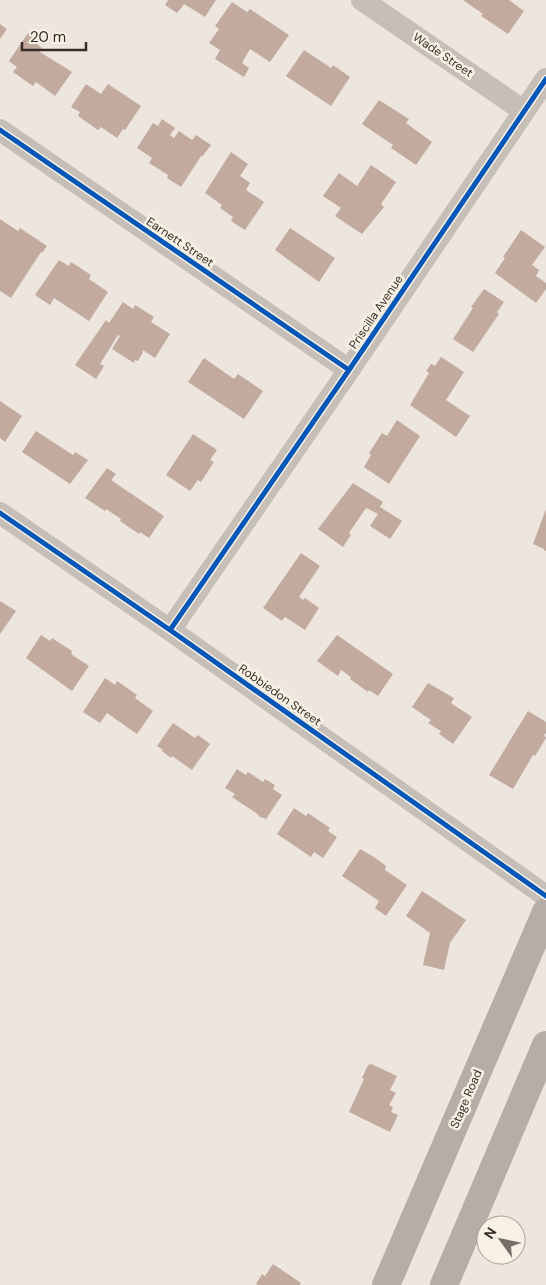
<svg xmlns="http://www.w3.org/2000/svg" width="546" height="1285" font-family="'DM Sans',sans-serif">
<rect width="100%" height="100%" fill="#ede6df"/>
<path fill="#c2aa9f" d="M 168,0 L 216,0 L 205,17 L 184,4 L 177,13 L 165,5 Z
M 463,0 L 509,0 L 524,11 L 508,34 L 481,16 L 483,14 Z
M 232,2 L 247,12 L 250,9 L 289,35 L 270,62 L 250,49 L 242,63 L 249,68 L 244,77 L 215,59 L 220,50 L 209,43 L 219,29 L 215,26 Z
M 0,24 L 7,29 L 0,39 Z
M 28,33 L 35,38 L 33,41 L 42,48 L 40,52 L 72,72 L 55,96 L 36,82 L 33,86 L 13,72 L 17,67 L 9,61 Z
M 304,50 L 331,68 L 333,65 L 350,77 L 331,106 L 286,76 Z
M 86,84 L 101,94 L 108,84 L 141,106 L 125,130 L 123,129 L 117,138 L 101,127 L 98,130 L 78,116 L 80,112 L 71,107 Z
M 379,100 L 409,119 L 406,123 L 432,142 L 416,165 L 391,148 L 393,145 L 362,124 Z
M 162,119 L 175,128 L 170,135 L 174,138 L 179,131 L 192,140 L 196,135 L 211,145 L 202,157 L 201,156 L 181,187 L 167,178 L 168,175 L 149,163 L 152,158 L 137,148 L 153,123 L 158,126 Z
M 231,152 L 248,164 L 240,176 L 250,183 L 246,190 L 264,202 L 245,230 L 231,221 L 233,217 L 220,208 L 222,205 L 205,193 Z
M 371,165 L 396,182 L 381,204 L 384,207 L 362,234 L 335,216 L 341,208 L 323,196 L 339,173 L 357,186 Z
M 0,219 L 18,231 L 20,228 L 47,246 L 42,253 L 41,252 L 11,298 L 0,291 Z
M 290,228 L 335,258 L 319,282 L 275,250 Z
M 521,230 L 545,247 L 532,265 L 539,270 L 536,276 L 546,283 L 546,289 L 536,303 L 495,273 L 505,258 L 503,257 Z
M 59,260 L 69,266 L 71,262 L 91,275 L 89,279 L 108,292 L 89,321 L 54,298 L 50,305 L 35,295 Z
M 484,289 L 504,302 L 497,312 L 499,314 L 473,352 L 453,339 L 473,308 L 471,307 Z
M 123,302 L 133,309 L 135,305 L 154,317 L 151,322 L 170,334 L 155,358 L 143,350 L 142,354 L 138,361 L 135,360 L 134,363 L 112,349 L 120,336 L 118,335 L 100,364 L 104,366 L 96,379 L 75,365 L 106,320 L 109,323 Z
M 441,357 L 464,372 L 446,400 L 470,416 L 456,437 L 410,405 L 429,373 L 426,371 L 431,364 L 435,366 Z
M 204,358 L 234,379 L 238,374 L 263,391 L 244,419 L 188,382 Z
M 0,401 L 22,416 L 5,442 L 0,438 Z
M 397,420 L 420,436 L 389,484 L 364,467 L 371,455 L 369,453 L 382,433 L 387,436 Z
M 36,431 L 73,455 L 75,452 L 88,460 L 70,484 L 22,452 Z
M 193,434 L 217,450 L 210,460 L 214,462 L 201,482 L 198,480 L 190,491 L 166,475 Z
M 107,468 L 116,474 L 111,480 L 164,516 L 149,538 L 140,532 L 139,534 L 120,521 L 121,519 L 106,509 L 105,511 L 85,498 Z
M 353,483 L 383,502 L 380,507 L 402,521 L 390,539 L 370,526 L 378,514 L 366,508 L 349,533 L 351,535 L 343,547 L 318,529 Z
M 546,509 L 546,551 L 544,550 L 544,549 L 533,544 Z
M 301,553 L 320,566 L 299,597 L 303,600 L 305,598 L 319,608 L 305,630 L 285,617 L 282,621 L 263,608 Z
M 0,601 L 16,611 L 0,634 Z
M 41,635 L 50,641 L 52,638 L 72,651 L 71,654 L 89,666 L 72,691 L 26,658 Z
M 337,635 L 393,674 L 378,696 L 369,690 L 368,692 L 350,679 L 351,677 L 341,670 L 338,676 L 317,661 Z
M 105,678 L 115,685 L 117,681 L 137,695 L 135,698 L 153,711 L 137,734 L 107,713 L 100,723 L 83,712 Z
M 428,683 L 454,698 L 451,703 L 472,717 L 453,744 L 439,734 L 441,731 L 428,723 L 431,720 L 412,707 Z
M 528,711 L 546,722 L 546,733 L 544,735 L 546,738 L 535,756 L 533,755 L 513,789 L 489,775 Z
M 173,723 L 195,738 L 198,735 L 210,744 L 192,770 L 172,756 L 171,758 L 162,751 L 163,750 L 157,746 Z
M 237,769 L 246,775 L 248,772 L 263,782 L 265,779 L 275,785 L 273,789 L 282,795 L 266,819 L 258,816 L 259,815 L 232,797 L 235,794 L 225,788 Z
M 294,808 L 306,816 L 308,813 L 330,828 L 328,831 L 337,837 L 323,858 L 314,852 L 311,857 L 277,834 Z
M 360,849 L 374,857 L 386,866 L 385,870 L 407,885 L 386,916 L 375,908 L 379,901 L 342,876 Z
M 422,891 L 466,920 L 450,943 L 444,970 L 423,965 L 430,933 L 406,916 Z
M 371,1064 L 397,1076 L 390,1090 L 396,1093 L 389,1105 L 393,1107 L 391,1112 L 398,1115 L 390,1132 L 349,1112 L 364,1079 L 362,1078 L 368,1065 Z
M 273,1264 L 301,1283 L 300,1285 L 258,1285 L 256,1284 L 262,1274 L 265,1276 Z"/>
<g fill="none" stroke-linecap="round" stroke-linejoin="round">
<path stroke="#c6bfb8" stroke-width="22" d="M 362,0 L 524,111
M 0,130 L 349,370
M 0,513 L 170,630 L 546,896
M 170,630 L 349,370 L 546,79"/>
<path stroke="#b5ada7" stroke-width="28" d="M 386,1285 L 546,912
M 444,1285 L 546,1045"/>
<defs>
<path id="cycleway" d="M 0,130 L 349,370
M 0,513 L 170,630 L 546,896
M 170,630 L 349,370 L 546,79"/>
</defs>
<use href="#cycleway" stroke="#faf1e6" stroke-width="8"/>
<use href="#cycleway" stroke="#0057b8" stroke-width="5"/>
</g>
<g text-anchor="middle" stroke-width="5" stroke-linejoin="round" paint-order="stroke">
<g font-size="12" fill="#372c26" stroke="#faf1e6">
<text transform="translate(443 55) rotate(34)" y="4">Wade Street</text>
<text transform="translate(180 242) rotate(34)" y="4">Earnett Street</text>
<text transform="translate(376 312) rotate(-56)" y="4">Priscilla Avenue</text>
<text transform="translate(280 695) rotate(35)" y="4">Robbiedon Street</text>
<text transform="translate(466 1099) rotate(-67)" y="4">Stage Road</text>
</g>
</g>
<g transform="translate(501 1240) rotate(303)"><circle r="24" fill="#faf1e6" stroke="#aca299"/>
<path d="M0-4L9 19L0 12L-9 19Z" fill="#776d67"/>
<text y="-8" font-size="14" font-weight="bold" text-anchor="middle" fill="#372c26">N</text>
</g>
<path d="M22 42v8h64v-8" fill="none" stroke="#372c26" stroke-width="2.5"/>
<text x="30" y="42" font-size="15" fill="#372c26" stroke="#faf1e6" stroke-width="4" paint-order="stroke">20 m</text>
</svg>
